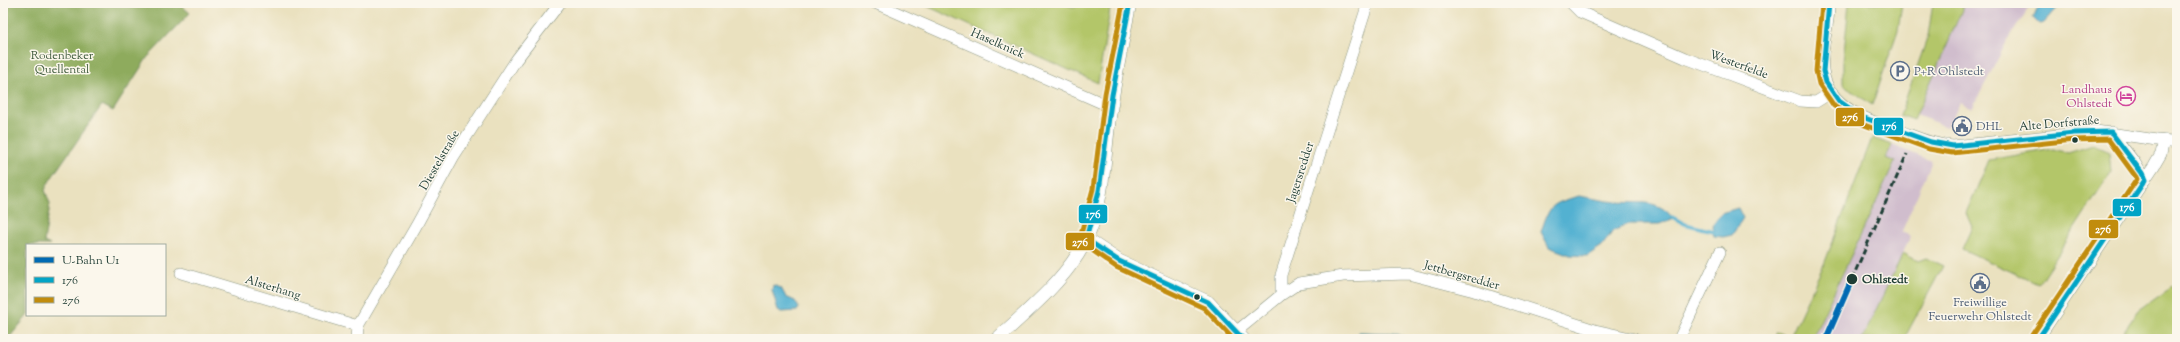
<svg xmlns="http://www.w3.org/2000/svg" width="2180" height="342" font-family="'Sorts Mill Goudy',serif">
<rect width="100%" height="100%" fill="#fbf7ec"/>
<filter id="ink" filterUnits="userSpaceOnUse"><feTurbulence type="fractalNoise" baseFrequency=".025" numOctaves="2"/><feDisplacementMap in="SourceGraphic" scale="8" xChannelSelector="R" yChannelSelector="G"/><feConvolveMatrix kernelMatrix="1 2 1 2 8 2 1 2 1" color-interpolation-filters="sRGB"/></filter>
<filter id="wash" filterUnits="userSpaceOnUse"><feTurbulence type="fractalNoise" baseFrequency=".012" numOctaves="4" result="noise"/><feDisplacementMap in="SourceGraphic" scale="16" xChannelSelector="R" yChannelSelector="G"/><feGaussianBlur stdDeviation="0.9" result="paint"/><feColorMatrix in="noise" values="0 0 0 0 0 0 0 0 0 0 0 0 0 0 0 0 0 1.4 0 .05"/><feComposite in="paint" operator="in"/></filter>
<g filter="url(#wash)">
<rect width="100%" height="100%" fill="#eae1bf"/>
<path fill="#d0bdcd" d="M 1965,3 L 2032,3 L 2006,43 L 1972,109 L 1960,103 L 1947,127 L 1916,115 Z
M 1892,145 L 1932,161 L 1902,231 L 1911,236 L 1862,339 L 1812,339 L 1895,162 L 1886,158 Z"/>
<path fill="#b3c669" stroke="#69824e" d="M 920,3 L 1062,3 L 1073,7 L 1083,3 L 1111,3 L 1098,83 Z
M 1849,3 L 1902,3 L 1898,30 L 1872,105 L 1843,84 L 1843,62 Z
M 1933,3 L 1965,3 L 1914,120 L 1900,115 L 1928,36 Z
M 1872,138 L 1892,145 L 1886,158 L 1895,162 L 1812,339 L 1774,339 L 1777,332 L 1790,337 L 1825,262 Z
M 2093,145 L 2109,152 L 2111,173 L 2038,284 L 1962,249 L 1972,227 L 1966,213 L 1989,160 L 2053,149 L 2068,153 Z
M 1903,253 L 1918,261 L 1926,258 L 1943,266 L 1904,339 L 1862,339 Z
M 2172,287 L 2177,287 L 2177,339 L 2118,339 L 2139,310 Z"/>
<path fill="#8eab5d" stroke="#567448" d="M 3,3 L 178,3 L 190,13 L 147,58 L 113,111 L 102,105 L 50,180 L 45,190 L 50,204 L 44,242 L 50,245 L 27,245 L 28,315 L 8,339 L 3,339 Z"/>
<path fill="#53b1d1" stroke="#397782" d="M 2044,3 L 2061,4 L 2044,23 L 2039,24 L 2033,18 L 2037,9 Z
M 1579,196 C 1592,198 1604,201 1617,202 C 1637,204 1657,198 1672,217 L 1670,221 L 1659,224 L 1628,224 L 1613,231 L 1602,246 L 1587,256 L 1570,255 L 1549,247 L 1541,232 C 1550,204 1551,204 1579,196 Z
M 1738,208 L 1743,218 L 1732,235 L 1723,237 L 1714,236 L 1712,225 L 1721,213 Z
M 773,285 L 781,288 L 786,297 L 795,301 L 799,308 L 797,311 L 782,312 L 778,310 L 772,290 Z
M 1358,332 L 1393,333 L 1412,339 L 1357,339 Z"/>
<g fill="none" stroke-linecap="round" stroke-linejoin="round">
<path stroke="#53b1d1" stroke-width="3.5" d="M 1672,217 L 1685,224 L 1713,231"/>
</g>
</g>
<g filter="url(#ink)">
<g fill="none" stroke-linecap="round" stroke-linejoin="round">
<defs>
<path id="minor" d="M 875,3 L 1111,107
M 1571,3 L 1580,12 L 1685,58 L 1800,101 L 1816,102 L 1832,92
M 1829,3 C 1830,25 1820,48 1823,70 C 1827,108 1872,122 1903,132 C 1919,138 1935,145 1953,146 L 2096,131 L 2177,143
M 2111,132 L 2135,163 L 2145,180
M 181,273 L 358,326
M 1281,295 L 1299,283 L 1343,276 L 1408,274 L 1474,291 L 1595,330 L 1635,339
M 1237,331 L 1281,295 L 1281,275 L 1368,3
M 357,339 L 358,326 L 416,226 L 454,156 L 516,60 L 560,3
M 1679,339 L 1720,252
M 2038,339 L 2154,166 L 2161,154 L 2164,140"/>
<path id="tertiary" d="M 1086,239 L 1119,261 L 1208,302 L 1243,339
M 997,339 C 1025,313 1058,286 1078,254 C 1106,211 1103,156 1111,107 C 1116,72 1123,38 1130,3"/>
</defs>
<use href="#minor" stroke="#848f7a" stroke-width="12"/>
<use href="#tertiary" stroke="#848f7a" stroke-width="14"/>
<use href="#minor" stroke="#fff" stroke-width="11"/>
<use href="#tertiary" stroke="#fff" stroke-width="13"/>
<path stroke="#1f3d34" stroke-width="3" stroke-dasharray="6 3" stroke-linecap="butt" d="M 1852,279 L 1907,154"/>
<defs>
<path id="bus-1" d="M 1130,3 L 1112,95 L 1099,191 L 1086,239 L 1119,261 L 1208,302 L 1243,339
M 1829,3 L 1823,71 L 1826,82 L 1839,101 L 1862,117 L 1931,142 L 1953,146 L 2074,133 L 2111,132 L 2142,173 L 2145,180 L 2038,339"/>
<path id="bus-2" d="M 1123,3 L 1105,94 L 1093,189 L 1079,241 L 1116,267 L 1204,308 L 1233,339
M 1822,3 L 1816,71 L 1819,84 L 1834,106 L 1859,123 L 1929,149 L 1952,153 L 2074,140 L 2108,139 L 2136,177 L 2137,179 L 2032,335"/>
</defs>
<use href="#bus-1" stroke="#fbf7ec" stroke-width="8"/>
<use href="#bus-2" stroke="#fbf7ec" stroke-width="8"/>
<use href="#bus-1" stroke="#02a4c6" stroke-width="5"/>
<use href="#bus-2" stroke="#c18c0d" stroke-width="5"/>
<defs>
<path id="metro-1" d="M 1826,339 L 1852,279"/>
</defs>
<use href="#metro-1" stroke="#fbf7ec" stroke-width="9"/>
<use href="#metro-1" stroke="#006ab3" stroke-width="6"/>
</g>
</g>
<defs>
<symbol id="parking-ring" viewBox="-11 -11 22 22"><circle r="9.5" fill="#fbf7ec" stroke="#5c6f8a" stroke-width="1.5"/><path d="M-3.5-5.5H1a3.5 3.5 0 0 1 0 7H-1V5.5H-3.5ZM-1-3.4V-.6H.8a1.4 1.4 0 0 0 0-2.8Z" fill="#5c6f8a"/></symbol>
<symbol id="hotel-ring" viewBox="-11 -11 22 22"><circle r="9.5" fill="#fbf7ec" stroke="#d1479c" stroke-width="1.5"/><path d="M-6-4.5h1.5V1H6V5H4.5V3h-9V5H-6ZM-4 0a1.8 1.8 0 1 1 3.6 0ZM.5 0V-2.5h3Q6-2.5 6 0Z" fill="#d1479c"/></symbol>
<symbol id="civic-ring" viewBox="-11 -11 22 22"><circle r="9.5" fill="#fbf7ec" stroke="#5c6f8a" stroke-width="1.5"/><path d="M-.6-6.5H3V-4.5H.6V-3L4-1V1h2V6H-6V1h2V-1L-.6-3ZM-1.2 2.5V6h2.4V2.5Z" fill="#5c6f8a"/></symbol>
</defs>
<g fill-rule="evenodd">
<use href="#parking-ring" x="1889" y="60" width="22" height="22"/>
<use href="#hotel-ring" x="2115" y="85" width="22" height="22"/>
<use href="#civic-ring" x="1951" y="115" width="22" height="22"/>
<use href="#civic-ring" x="1969" y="272" width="22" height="22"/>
</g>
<g fill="#1f3d34" stroke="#fbf7ec" stroke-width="1.5">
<circle cx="2075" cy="140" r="3.5"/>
<circle cx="1852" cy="279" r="6"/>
<circle cx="1197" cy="297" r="3.5"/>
</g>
<g text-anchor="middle" stroke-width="3" stroke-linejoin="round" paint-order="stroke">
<g font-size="12" fill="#1f3d34" stroke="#fbf7ec">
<text transform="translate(998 43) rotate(24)" y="4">Haselknick</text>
<text transform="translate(1739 64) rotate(20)" y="4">Westerfelde</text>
<text transform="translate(2059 123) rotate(-5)" y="4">Alte Dorfstraße</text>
<text transform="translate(439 160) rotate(-60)" y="4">Diestelstraße</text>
<text transform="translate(1300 172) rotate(-72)" y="4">Jagersredder</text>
<text transform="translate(1462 275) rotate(16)" y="4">Jettbergsredder</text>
<text transform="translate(273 287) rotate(17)" y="4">Alsterhang</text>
</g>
<g font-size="12" fill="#445f41" stroke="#fbf7ec">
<text x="62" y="59">Rodenbeker<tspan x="62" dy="14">Quellental</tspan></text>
</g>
<g font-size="12" fill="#4e5e75" stroke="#fbf7ec" text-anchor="start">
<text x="1914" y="75">P+R Ohlstedt</text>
<text x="1976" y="130">DHL</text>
<text x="1980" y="306" text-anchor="middle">Freiwillige<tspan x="1980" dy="14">Feuerwehr Ohlstedt</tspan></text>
</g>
<g font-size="12" fill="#b23c85" stroke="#fbf7ec" text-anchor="end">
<text x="2112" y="93">Landhaus<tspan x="2112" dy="14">Ohlstedt</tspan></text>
</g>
<g font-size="12" font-weight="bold" fill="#1f3d34" stroke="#fbf7ec" text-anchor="start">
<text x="1862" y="283">Ohlstedt</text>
</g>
</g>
<g stroke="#fbf7ec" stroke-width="1.5">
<rect x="1835" y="107" width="30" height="20" rx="4" fill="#c18c0d"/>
<rect x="1873" y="117" width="31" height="19" rx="4" fill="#02a4c6"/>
<rect x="2112" y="198" width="30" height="19" rx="4" fill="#02a4c6"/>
<rect x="1078" y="204" width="30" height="20" rx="4" fill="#02a4c6"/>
<rect x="2088" y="219" width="31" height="20" rx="4" fill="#c18c0d"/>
<rect x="1065" y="232" width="30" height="19" rx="4" fill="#c18c0d"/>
</g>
<g font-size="11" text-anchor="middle" font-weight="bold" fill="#fff">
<text x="1850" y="121">276</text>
<text x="1889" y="130">176</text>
<text x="2127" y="211">176</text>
<text x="1093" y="218">176</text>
<text x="2103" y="233">276</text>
<text x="1080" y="246">276</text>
</g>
<rect width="2180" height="342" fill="none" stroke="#fbf7ec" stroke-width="16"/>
<rect x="26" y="244" width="140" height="72" fill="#fbf7ec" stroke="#a3ada2"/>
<rect x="34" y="257" width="20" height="6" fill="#006ab3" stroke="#a3ada2"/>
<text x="62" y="264" font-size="12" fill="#1f3d34">U-Bahn U1</text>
<rect x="34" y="277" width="20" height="6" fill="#02a4c6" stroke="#a3ada2"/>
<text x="62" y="284" font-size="12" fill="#1f3d34">176</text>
<rect x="34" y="297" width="20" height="6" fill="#c18c0d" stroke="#a3ada2"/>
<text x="62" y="304" font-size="12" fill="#1f3d34">276</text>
</svg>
